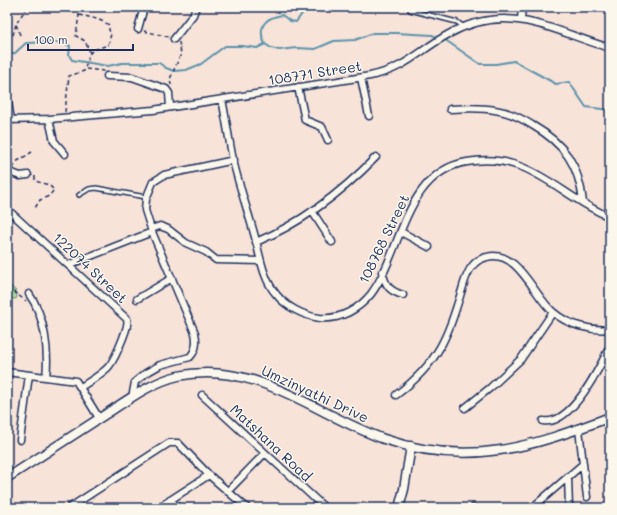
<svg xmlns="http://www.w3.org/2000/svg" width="617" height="515" font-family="Mali,sans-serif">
<rect width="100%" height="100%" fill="#f8e3d9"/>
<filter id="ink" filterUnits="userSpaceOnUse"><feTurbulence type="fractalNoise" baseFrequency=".025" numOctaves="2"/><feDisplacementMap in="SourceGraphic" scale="8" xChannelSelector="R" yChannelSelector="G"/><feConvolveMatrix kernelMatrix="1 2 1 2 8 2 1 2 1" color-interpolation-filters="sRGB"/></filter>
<g filter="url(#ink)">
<path fill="#b2df9d" stroke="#66877e" d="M 7,283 L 16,291 L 17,296 L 16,299 L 7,298 Z"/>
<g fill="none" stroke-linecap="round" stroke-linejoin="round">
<path stroke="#5a93ab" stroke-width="2" d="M 444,39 L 480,64 L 496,64 L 514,61 L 556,84 L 569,82 L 586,107 L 610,110
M 265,44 L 271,48 L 279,50 L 297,48 L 315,49 L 334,41 L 355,40 L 373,33 L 396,33 L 432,35 L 440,38
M 7,56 L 15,53 L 26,43 L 61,42 L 70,46 L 69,55 L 72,60 L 108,66 L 122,63 L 159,63 L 166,68 L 174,71 L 186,70 L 201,64 L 225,46 L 242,46 L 257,48 L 265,44 C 257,27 264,18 282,15 L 290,21 L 296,22 L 307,7"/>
<defs>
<path id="service" d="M 410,10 L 457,22 L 464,27
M 79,195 L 89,189 L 96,188 L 146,197
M 473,506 L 475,508"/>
<path id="minor" d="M 521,19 L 522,7
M 138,29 L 144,7
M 174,39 L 193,15 L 196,7
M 107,76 L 132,77 L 166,89 L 169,93 L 170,107
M 361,78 L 369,116
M 298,87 L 305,120 L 322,127 L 328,140
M 7,96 L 11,120
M 222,99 C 226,119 229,140 233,160 C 239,186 248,211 255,237 C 260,256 263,279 276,294 C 286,307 304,316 320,318 C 340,320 359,309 371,294 C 402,253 404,172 467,162 C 531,151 558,196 610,217
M 450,109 C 465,108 480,107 495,110 C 509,112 521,118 532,125 C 565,144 579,165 583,202
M 49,119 L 54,141 L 65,154
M 7,120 L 49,119 L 153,110 L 370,76 C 407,68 417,52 447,35 C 509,0 551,31 610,48
M 7,171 L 20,176 L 28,175
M 7,209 L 127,319 C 129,326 125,331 123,338 C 111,369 109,369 81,387
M 312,211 L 332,242
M 151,229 L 160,226 L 168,229 L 186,243 L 206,252 L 216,260 L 261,261
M 401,232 L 429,247
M 256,242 C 302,223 342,192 376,157
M 68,265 L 152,232
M 382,272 C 386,286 389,291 403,295
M 29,294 C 45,316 49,351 46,377
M 137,299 L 172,278
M 7,372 L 76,381 L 99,418
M 202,395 L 325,508
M 396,395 C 441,361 448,335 464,283 C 468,271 473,260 487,257 C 518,249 533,295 553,312 C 568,325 590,331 610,329
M 132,398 L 135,382 L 146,373 L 160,365 L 190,357 C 197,350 197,342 195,333 L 152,232 L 145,210 L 146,199 L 153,182 L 164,175 L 234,160
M 465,408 L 490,388 L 521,359 L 553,312
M 543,421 C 571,426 600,367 610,346
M 20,440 L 29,375
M 583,464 L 587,497
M 568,476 L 569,508
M 228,491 L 265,453
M 170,500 L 179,508
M 69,508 L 169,443 L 178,443 L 209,475 L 247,508
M 158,508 L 209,475
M 532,508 L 583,464 L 579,429"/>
<path id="tertiary" d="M 7,478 C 40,457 73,435 106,414 C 129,399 152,382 178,376 C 255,359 316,415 384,439 C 468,468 532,447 610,417
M 399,508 L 404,489 L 411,446"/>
</defs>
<use href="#service" stroke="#1b2f5e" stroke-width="6"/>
<use href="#minor" stroke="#1b2f5e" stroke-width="9"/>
<use href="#tertiary" stroke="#1b2f5e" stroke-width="11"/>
<path stroke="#1b2f5e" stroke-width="1.5" stroke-dasharray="4 3" stroke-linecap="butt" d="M 80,7 L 76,36 L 85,41 L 90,53
M 144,31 L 169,37
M 20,35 L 16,24 L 27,7
M 7,39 L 13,35 L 16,24
M 86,69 L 104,71
M 171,85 L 170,79 L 181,54 L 179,42
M 65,112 L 69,76 L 84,71 L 90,53 L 93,50 L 108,45 L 111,34 L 109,30 L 109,25 C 100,19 90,17 79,15
M 13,167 L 16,162 L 32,152
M 35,176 L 35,181 L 49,185 L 54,190 L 49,196 L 40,200 L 35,208
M 7,289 L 14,292 L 26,301"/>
<use href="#service" stroke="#fbf7ec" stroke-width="3"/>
<use href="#minor" stroke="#fbf7ec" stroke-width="6"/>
<use href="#tertiary" stroke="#fbf7ec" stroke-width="8"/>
</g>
</g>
<g text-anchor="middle" stroke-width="3" stroke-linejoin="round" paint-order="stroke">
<g font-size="14" fill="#1b2f5e" stroke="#fbf7ec">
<text transform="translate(315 73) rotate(-9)" y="5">108771 Street</text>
<text transform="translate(384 239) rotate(-64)" y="5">108768 Street</text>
<text transform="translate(90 268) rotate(43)" y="5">122074 Street</text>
<text transform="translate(315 394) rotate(25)" y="5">Umzinyathi Drive</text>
<text transform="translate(271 443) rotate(43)" y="5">Matshana Road</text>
</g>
</g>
<rect width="617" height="515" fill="none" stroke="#fbf7ec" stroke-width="24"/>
<rect x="12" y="12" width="593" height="491" fill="none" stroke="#1b2f5e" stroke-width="1.5" filter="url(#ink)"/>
<path d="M28 44v6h105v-6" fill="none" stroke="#1b2f5e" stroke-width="2"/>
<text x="34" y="44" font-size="12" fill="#1b2f5e" stroke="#fbf7ec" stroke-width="3" paint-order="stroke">100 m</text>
</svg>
